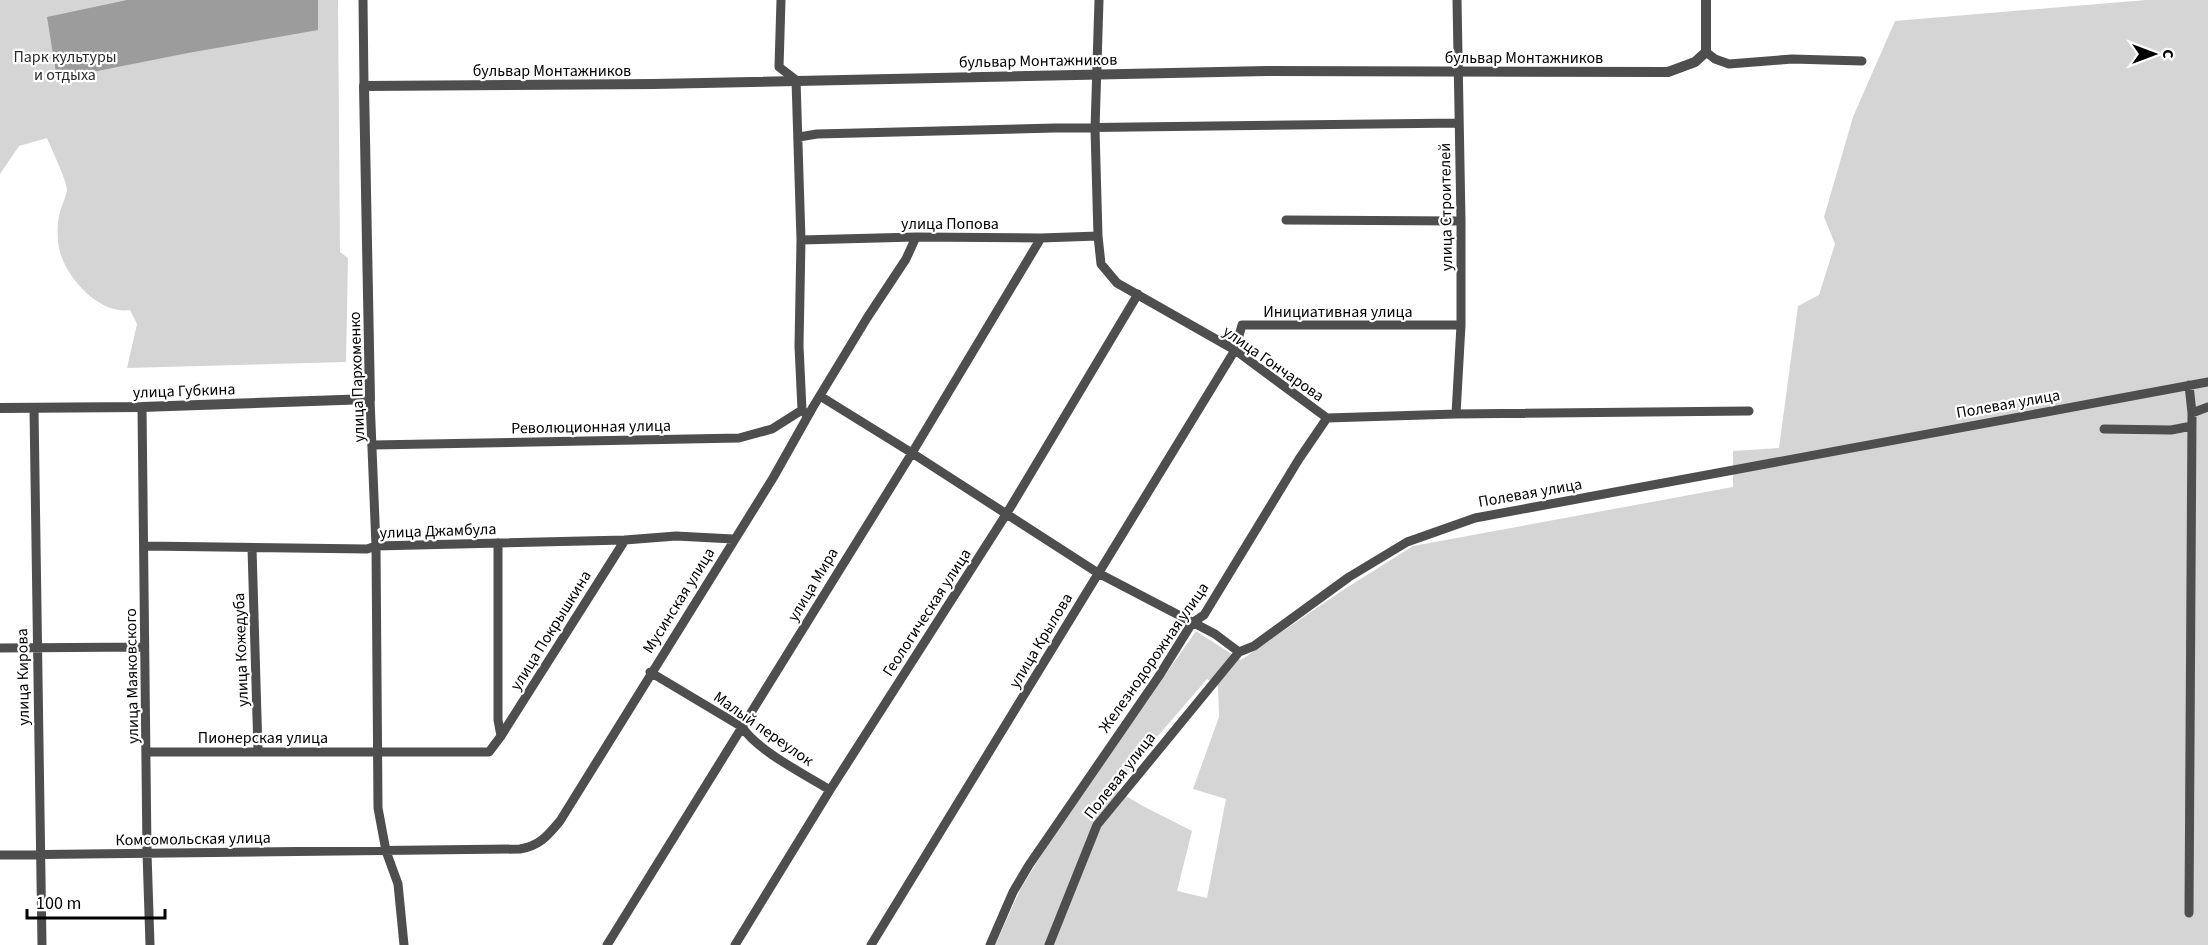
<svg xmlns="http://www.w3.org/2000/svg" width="2208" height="945" font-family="'Source Sans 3',sans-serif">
<rect width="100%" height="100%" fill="#fff"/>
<path fill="#d5d5d5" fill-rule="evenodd" d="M 0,0 L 338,0 L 340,252 L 348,258 L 346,362 L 127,368 L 137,324 L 130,310 C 99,315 65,277 59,248 C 57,239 57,221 60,212 C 62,205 66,197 67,190 C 67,181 51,148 47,138 L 19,146 L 0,174 Z
M 2146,0 L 2208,0 L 2208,945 L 995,945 L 1021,888 L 1057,830 L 1196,631 L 1241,660 L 1343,590 L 1413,546 L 1733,487 L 1733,451 L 1779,448 L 1798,306 L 1819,295 L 1835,244 L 1824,217 L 1853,117 L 1895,21 ZM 1207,679 L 1218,686 L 1219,717 L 1193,789 L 1226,799 L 1207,898 L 1177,891 L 1192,831 L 1141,805 L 1113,788 Z"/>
<path fill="#9c9c9c" d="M 127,0 L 318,0 L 318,30 L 188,53 L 57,79 L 47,17 Z"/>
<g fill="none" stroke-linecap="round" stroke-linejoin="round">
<path stroke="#4e4e4e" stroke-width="9" d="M 363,0 L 364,86
M 781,0 L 779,67 L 796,80 L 801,240 L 799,346 L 802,410 L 806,414
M 1099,0 L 1095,129 L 1098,236 L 1101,264 L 1117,283 L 1235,350 L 1327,418 L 1456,414 L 1749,411
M 1706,52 L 1715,59 L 1729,64 L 1792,59 L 1862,61
M 799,137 L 817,134 L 1055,128 L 1459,123
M 1286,220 L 1461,221
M 801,240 L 916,237 L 1041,238 L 1098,236
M 2189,385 L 2192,413 L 2189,913
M 820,396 L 912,453 L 1098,573 L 1215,634 L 1239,652
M 370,399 L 376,546 L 378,808 L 386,851 L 398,884 L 404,945
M 142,407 L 147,853 L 150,945
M 34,409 L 42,945
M 2192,413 L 2208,407
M 1456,414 L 1461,325 L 1461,221 L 1457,0
M 2104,429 L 2171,430 L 2192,426
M 373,445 L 739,438 L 772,429 L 802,410
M 498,543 L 498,720 L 501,736
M 145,546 L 367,549 L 376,546 L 625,540 L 676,536 L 733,539
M 252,548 L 258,751
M 0,648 L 144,647
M 650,672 L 742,727 C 758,751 804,774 830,790
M 147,752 L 489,752 L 501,736 L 625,540
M 0,855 L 520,849 C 540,846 548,835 560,821 L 773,478 L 813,407 L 867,318 L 906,259 L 916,237
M 607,945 L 912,453 L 1041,238
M 735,945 L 830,790 L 1007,513 L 1138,294
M 871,945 L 1235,350 L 1242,325 L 1461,325
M 990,945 L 1013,892 L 1029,865 L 1159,676 L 1192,623 L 1204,615 L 1299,459 L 1327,418
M 1049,945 L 1097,825 L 1239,652 L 1254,646 L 1349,577 L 1407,542 L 1475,518 L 2208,382"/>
<path stroke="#4e4e4e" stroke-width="10" d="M 0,408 L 142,407 L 370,399 L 364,86 L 654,84 L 1267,71 L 1668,72 L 1695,62 L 1706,52 L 1706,0"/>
</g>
<g text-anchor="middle" stroke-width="4.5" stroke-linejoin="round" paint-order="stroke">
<g font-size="16" fill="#2c2c2c" stroke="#fff">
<text x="65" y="62">Парк культуры<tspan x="65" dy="18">и отдыха</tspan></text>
</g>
<g font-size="16" fill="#000" stroke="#fff">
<text x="1524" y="63">бульвар Монтажников</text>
<text transform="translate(1038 60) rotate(-1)" y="6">бульвар Монтажников</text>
<text x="552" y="76">бульвар Монтажников</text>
<text transform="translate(1445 207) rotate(-91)" y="6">улица Строителей</text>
<text x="950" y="229">улица Попова</text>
<text x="1338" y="317">Инициативная улица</text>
<text transform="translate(1274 363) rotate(35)" y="6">улица Гончарова</text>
<text transform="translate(356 377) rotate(-92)" y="6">улица Пархоменко</text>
<text transform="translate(184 390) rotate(-2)" y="6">улица Губкина</text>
<text transform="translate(2008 403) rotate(-10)" y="6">Полевая улица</text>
<text transform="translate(591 426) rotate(-1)" y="6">Революционная улица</text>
<text transform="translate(1530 492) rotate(-10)" y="6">Полевая улица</text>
<text transform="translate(438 530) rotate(-2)" y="6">улица Джамбула</text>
<text transform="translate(812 584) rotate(-59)" y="6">улица Мира</text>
<text transform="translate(678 600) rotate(-58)" y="6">Мусинская улица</text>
<text transform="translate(926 612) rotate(-57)" y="6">Геологическая улица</text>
<text transform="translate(550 630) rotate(-58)" y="6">улица Покрышкина</text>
<text transform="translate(1040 640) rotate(-59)" y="6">улица Крылова</text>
<text transform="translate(240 650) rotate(-92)" y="6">улица Кожедуба</text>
<text transform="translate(1153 657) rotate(-55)" y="6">Железнодорожная улица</text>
<text transform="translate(131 676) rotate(-91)" y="6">улица Маяковского</text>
<text transform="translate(22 677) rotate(-91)" y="6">улица Кирова</text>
<text transform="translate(764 728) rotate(35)" y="6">Малый переулок</text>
<text x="263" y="743">Пионерская улица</text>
<text transform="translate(1119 775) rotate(-52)" y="6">Полевая улица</text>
<text transform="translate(193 838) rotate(-1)" y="6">Комсомольская улица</text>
</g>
</g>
<g transform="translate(2154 54) rotate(90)" stroke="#ffffff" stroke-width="4.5" paint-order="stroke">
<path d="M0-4.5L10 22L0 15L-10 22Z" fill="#000000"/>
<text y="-9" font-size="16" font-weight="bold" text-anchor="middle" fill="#000000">С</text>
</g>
<path d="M27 909v9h138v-9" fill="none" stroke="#000000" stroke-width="3"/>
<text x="36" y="909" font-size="18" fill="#000000" stroke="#ffffff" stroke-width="4.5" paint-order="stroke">100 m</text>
</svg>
